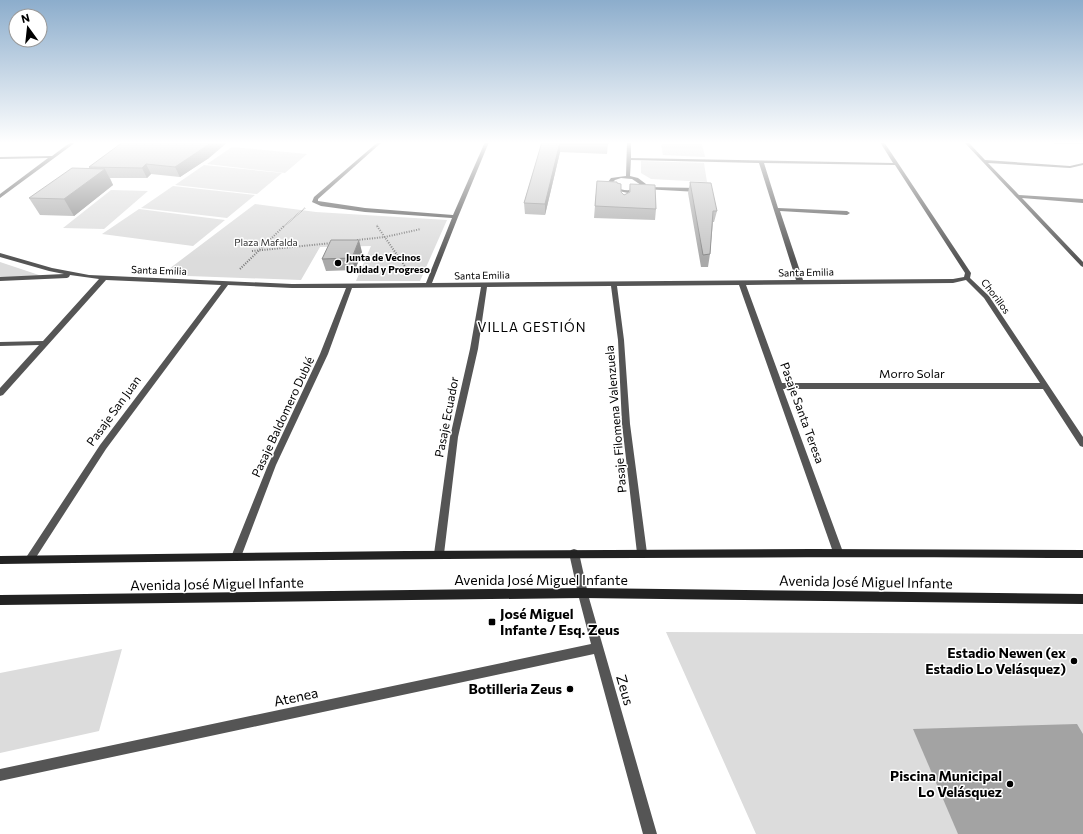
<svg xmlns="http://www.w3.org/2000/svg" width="1083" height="834" font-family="Commissioner,sans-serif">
<rect width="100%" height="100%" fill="#fff"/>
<path fill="#dcdcdc" d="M 661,143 L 702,144 L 705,157 L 663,155 Z
M 232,147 L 307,154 L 285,173 L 207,164 Z
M 641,161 L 704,163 L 707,182 L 651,179 L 641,173 Z
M 204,165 L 282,173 L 257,194 L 175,185 Z
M 173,186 L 255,195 L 227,218 L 141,208 Z
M 111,190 L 148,191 L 104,229 L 63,228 Z
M 255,204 L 316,212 L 447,220 L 420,281 L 356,281 L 371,246 L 320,247 L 301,280 L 161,275 Z
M 139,209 L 225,220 L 193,246 L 102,234 Z
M 0,262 L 45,277 L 0,277 Z
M 666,632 L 1083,634 L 1083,834 L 756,834 Z
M 122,649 L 99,731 L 0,753 L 0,673 Z"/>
<path fill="#a3a3a3" d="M 1077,724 L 1083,734 L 1083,834 L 958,834 L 913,729 Z"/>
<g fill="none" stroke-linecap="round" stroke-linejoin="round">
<path stroke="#777" stroke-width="1.5" stroke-dasharray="0.5 1" stroke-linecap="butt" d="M 377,225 L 378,227
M 283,227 L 305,208"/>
<path stroke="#777" stroke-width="2" stroke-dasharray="1 1.5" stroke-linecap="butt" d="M 377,226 L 409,272
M 357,240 L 385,237 L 421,229
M 252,251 L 332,243
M 240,269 L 284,226"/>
<path fill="#555" fill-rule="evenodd" d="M 71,142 L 76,142 L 0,198 L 0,194 L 48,158 L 0,159 L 0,157 L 52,156 Z
M 378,142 L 382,142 L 318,199 L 318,201 L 365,208 L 453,215 L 485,142 L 489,142 L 458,217 L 432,283 L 796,280 L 759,163 L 631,160 L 630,176 L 638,178 L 646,184 L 646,187 L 698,188 L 701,190 L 698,192 L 644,189 L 637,192 L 628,193 L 610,189 L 608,182 L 611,178 L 626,176 L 627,142 L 631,142 L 631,158 L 893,163 L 880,142 L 884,142 L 971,273 L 970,278 L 989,296 L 1083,437 L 1083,447 L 1080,446 L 1043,389 L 783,389 L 843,552 L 841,555 L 838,556 L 835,555 L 833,552 L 739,285 L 617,286 L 624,340 L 630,424 L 647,553 L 645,556 L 642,557 L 639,556 L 637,553 L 622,424 L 618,340 L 611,286 L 487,287 L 478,349 L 458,437 L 444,554 L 442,557 L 439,558 L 436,557 L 434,554 L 450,437 L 470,349 L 481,287 L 352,288 L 328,354 L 276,465 L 241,557 L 239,560 L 236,561 L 233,560 L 231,557 L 268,465 L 320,354 L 346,288 L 292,288 L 228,285 L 106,449 L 33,562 L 30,563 L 27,562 L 25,559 L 27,556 L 100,445 L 221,285 L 106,280 L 3,395 L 0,396 L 0,388 L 39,345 L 0,346 L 0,342 L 43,341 L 99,279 L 70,275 L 69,277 L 67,278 L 0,281 L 0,277 L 64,274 L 49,271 L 0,257 L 0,253 L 52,268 L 89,275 L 292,284 L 426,283 L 452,218 L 365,212 L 321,206 L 312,202 L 314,197 ZM 764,163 L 895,165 L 965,273 L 964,277 L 953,279 L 803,280 L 780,211 L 847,215 L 850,213 L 847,211 L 778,208 ZM 621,178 L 632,179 L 641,185 C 633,192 624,191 614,187 L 613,182 L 615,180 ZM 966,280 L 984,298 L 1040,383 L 782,383 L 746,285 L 953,283 Z
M 964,142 L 968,142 L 985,160 L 1070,166 L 1083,163 L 1083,165 L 1070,168 L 988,163 L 1019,195 L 1083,199 L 1083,203 L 1022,198 L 1083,262 L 1083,267 L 1081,266 Z
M 574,549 L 577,550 L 579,553 L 589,598 L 657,834 L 643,834 L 594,654 L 0,781 L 0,769 L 591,644 L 579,598 L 569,553 L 571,550 Z"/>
<path fill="#222" fill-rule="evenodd" d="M 812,549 L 1083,550 L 1083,558 C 722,556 361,559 0,564 L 0,556 L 406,551 Z
M 582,588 L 1083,594 L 1083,604 L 582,598 L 0,605 L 0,595 Z"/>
</g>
<path fill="#a9a9a9" d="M 542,142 L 608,142 L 607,154 L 560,152 L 545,215 L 525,214 L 524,203 Z
M 1052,142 L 1083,142 L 1083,144 L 1055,144 Z
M 209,158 L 180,177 L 151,174 L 147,178 L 110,178 L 113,185 L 74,216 L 40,215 L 29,198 L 89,168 L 89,167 Z
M 597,181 L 617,183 L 621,192 L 624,195 L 629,192 L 630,184 L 656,209 L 655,220 L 594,218 Z
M 690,182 L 717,211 L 714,222 L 713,222 L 710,254 L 708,267 L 701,267 L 688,193 Z
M 362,252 L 355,270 L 326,271 L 322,259 Z"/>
<path fill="#898989" d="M 208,142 L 228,142 L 209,158 L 180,177 L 175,167 Z
M 560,142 L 560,152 L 545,215 L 545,204 Z
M 146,164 L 151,174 L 147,178 L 142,168 Z
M 105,169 L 113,185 L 74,216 L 64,199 Z
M 359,240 L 362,252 L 355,270 L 352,258 Z"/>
<path fill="#c4c4c4" stroke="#898989" d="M 123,142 L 212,142 L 205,147 L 175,167 L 146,164 L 142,168 L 89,167 Z
M 542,142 L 608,142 L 608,144 L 560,142 L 545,204 L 524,203 Z
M 72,168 L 105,169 L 64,199 L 29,198 Z
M 597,181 L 617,182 L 617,183 L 621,184 L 621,192 L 624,195 L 630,192 L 630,184 L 655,185 L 656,209 L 595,206 Z
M 690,182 L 711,183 L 717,211 L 713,211 L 710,254 L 703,255 Z
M 331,240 L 359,240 L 352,258 L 322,259 Z"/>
<linearGradient id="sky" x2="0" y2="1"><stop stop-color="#8cadcc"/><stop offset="0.55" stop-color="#fff"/><stop offset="1" stop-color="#fff" stop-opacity="0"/></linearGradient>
<rect width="1083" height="259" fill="url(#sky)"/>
<g fill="#000" stroke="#fff" stroke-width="1.5">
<circle cx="338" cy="263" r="4"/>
<rect x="488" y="618" width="8" height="8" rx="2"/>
<circle cx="1074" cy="661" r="4"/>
<circle cx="570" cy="689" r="4"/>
<circle cx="1010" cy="784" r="4"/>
</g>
<g text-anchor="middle" stroke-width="3" stroke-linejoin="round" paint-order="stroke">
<g font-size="10" fill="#333" stroke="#fff">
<text x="266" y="246">Plaza Mafalda</text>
</g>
<g font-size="10" font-weight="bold" fill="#000" stroke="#fff" text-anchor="start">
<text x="346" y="261">Junta de Vecinos<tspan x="346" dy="12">Unidad y Progreso</tspan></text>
</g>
<g font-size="10" fill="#000" stroke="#fff">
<text transform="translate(159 270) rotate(2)" y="4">Santa Emilia</text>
<text transform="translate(806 272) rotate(-1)" y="4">Santa Emilia</text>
<text transform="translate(482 275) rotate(-1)" y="4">Santa Emilia</text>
<text transform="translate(996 296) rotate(53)" y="4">Chorillos</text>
</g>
<g font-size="12" fill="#000" stroke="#fff">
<text x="912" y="378">Morro Solar</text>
<text transform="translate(114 411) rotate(-54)" y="4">Pasaje San Juan</text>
<text transform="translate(802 413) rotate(70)" y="4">Pasaje Santa Teresa</text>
<text transform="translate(283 417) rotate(-65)" y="4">Pasaje Baldomero Dublé</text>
<text transform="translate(447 417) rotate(-79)" y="4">Pasaje Ecuador</text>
<text transform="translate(616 419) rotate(-95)" y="4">Pasaje Filomena Valenzuela</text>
</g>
<g font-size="13" letter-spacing="1" fill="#000" stroke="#fff">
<text x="532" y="332">VILLA GESTIÓN</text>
</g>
<g font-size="14" fill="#000" stroke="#fff">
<text x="541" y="585">Avenida José Miguel Infante</text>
<text transform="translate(866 582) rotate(1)" y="5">Avenida José Miguel Infante</text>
<text transform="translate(217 584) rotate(-1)" y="5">Avenida José Miguel Infante</text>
<text transform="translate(625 690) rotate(74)" y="5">Zeus</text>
<text transform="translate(296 697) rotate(-12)" y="5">Atenea</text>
</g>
<g font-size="14" font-weight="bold" fill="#000" stroke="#fff" text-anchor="end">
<text x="500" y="619" text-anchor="start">José Miguel<tspan x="500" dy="16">Infante / Esq. Zeus</tspan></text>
<text x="1066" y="658">Estadio Newen (ex<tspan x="1066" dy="16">Estadio Lo Velásquez)</tspan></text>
<text x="562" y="694">Botilleria Zeus</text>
<text x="1002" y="781">Piscina Municipal<tspan x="1002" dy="16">Lo Velásquez</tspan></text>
</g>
</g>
<g transform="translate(28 28) rotate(345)"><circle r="19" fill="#ffffff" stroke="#999999"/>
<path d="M0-3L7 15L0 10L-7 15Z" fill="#000000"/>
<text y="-6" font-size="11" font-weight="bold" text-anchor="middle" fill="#000000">N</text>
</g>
</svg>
